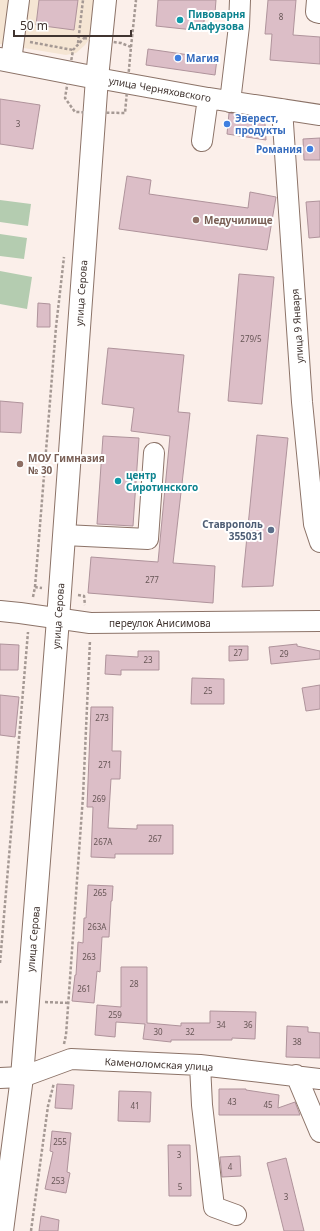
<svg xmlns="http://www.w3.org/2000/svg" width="320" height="1231" font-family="'Noto Sans',sans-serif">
<rect width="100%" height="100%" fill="#fbefea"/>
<path fill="#f5e5d3" d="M 0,0 L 94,0 L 92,35 L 85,45 L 76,53 L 66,55 L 0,44 Z"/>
<path fill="#b4ccb0" d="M 0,200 L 31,204 L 28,226 L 0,222 Z
M 0,234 L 27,238 L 24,259 L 0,256 Z
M 0,271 L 32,277 L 27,309 L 0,304 Z"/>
<path fill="#dcbec7" stroke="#af939b" d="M 39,0 L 78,0 L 74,30 L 36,25 Z
M 158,0 L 216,0 L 215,13 L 205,12 L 203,31 L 156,26 Z
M 268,0 L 296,0 L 293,35 L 320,37 L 320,64 L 270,60 L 272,34 L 265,34 Z
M 148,49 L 217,59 L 215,75 L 146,65 Z
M 0,99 L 40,105 L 33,149 L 0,144 Z
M 229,113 L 260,118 L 265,124 L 266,140 L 227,134 Z
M 320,138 L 320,160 L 304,160 L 303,139 Z
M 127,176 L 151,180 L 149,194 L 248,208 L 250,192 L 276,197 L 267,250 L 119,229 Z
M 320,201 L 320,237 L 309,238 L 306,202 Z
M 239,274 L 274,277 L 262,404 L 228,401 Z
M 38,303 L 50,304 L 50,327 L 37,327 Z
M 108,348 L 184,355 L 178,412 L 190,413 L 173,563 L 215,566 L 213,603 L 88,593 L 91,557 L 158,562 L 170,436 L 131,431 L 134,408 L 102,404 Z
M 0,401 L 23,403 L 21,433 L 0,432 Z
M 257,435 L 288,438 L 273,586 L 242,587 Z
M 103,436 L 139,438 L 133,526 L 97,524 Z
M 0,644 L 19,645 L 18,670 L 0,670 Z
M 297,644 L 297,646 L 320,651 L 320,659 L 271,664 L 269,647 Z
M 229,646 L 248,646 L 248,660 L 229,661 Z
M 138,651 L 159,651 L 159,670 L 121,670 L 121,675 L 105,674 L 106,655 L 138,657 Z
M 192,678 L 224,679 L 224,704 L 191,704 Z
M 320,685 L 320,709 L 306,711 L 302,688 Z
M 0,695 L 19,697 L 15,737 L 0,735 Z
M 91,707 L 113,707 L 112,751 L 121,751 L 120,779 L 111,779 L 108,828 L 137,829 L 137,825 L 173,825 L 173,854 L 115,854 L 115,858 L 91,857 L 93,807 L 87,807 Z
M 88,885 L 113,886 L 112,901 L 111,901 L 109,937 L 102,937 L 100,972 L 97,971 L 94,1003 L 72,1001 L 75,975 L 76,975 L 78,942 L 83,943 L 84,918 L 86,918 Z
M 121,967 L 147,967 L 147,1023 L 181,1026 L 181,1023 L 210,1023 L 210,1011 L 256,1012 L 255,1039 L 232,1038 L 232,1040 L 171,1040 L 171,1042 L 143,1039 L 145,1024 L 116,1022 L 115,1037 L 95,1035 L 97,1005 L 121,1007 Z
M 287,1026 L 308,1027 L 308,1032 L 320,1033 L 320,1058 L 286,1057 Z
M 57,1084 L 74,1085 L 72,1109 L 55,1108 Z
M 219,1089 L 246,1089 L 246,1090 L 279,1095 L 278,1108 L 295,1102 L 300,1115 L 219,1115 Z
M 119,1091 L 151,1092 L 150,1122 L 118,1121 Z
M 52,1131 L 71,1133 L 67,1172 L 70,1173 L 66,1193 L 45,1189 L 53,1152 L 50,1151 Z
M 168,1145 L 190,1145 L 191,1196 L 169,1196 Z
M 240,1156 L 241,1176 L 222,1177 L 220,1157 Z
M 286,1158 L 304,1231 L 284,1231 L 267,1163 Z
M 41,1216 L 59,1220 L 58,1231 L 39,1231 Z"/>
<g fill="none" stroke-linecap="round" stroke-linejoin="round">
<defs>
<path id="minor" d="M 317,0 L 316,12 L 320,13
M 11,61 L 19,0
M 97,78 L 208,98 L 320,115
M 230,102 L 239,26 L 240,0
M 282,109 L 302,402 L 314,524 L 320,542
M 202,141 L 208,98
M 64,535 L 148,539 L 154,453
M 0,611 L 20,613 L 90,623 L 320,621
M 200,1065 L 202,1105 L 214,1207 L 236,1215
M 296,1075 L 320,1132
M 0,1078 L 22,1077 L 71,1059 L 200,1065 L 320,1079"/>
<path id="major" d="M 0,59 L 97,78
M 2,1231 L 22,1077 L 58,619 L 97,78 L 105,0"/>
</defs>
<use href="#minor" stroke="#8c7368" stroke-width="22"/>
<use href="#major" stroke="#8c7368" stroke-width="24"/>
<path stroke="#a59994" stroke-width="2.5" stroke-dasharray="3 2" stroke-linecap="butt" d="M 84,38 L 121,43 L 131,47 L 125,113 L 75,112 L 65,98 L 73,50 Z
M 30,42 L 73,50
M 78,43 L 83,0
M 131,47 L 136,0
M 35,587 L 56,327 L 64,257
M 78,595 L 84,596 L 85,605
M 33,597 L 35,587 L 42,588
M 0,963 L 28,632
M 0,1002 L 10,1002
M 45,1002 L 68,1003
M 64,1044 L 66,1035 L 83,796 L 90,640
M 31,1231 L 48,1106 L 54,1083"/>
<use href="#minor" stroke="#fff" stroke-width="20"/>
<use href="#major" stroke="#fff" stroke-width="22"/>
</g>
<g fill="#0f9aa8" stroke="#fff" stroke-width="1.5">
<circle cx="180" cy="20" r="4"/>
<circle cx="118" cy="481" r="4"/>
</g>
<g fill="#3f7fe0" stroke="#fff" stroke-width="1.5">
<circle cx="178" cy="58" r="4"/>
<circle cx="227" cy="124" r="4"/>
<circle cx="310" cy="149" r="4"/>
</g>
<g fill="#8d6e63" stroke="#fff" stroke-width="1.5">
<circle cx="196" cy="220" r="4"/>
<circle cx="20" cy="464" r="4"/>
</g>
<circle fill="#5c6f8a" stroke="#fff" stroke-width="1.5" cx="271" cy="530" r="4"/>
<g text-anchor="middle" stroke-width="4" stroke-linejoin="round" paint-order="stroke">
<g font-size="8" fill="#675656">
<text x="281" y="20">8</text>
<text x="18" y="127">3</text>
<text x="251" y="342">279/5</text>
<text x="152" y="583">277</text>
<text x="238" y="656">27</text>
<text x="284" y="657">29</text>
<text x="148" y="663">23</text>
<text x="208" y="694">25</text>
<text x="102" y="721">273</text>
<text x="105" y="768">271</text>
<text x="99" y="802">269</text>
<text x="155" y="842">267</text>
<text x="103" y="845">267А</text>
<text x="100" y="896">265</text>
<text x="97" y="930">263А</text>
<text x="89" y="960">263</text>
<text x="134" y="987">28</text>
<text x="84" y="992">261</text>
<text x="115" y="1018">259</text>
<text x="221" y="1028">34</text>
<text x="248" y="1028">36</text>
<text x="158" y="1035">30</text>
<text x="190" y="1035">32</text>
<text x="297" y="1045">38</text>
<text x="232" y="1105">43</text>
<text x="268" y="1108">45</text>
<text x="135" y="1109">41</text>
<text x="60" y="1145">255</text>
<text x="179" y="1158">3</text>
<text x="230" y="1170">4</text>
<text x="58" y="1184">253</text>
<text x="180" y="1190">5</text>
<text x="286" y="1200">3</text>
</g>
<g font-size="10" font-weight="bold" fill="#0d838f" stroke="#fff" text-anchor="start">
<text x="188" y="18">Пивоварня<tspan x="188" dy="12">Алафузова</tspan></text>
<text x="126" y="479">центр<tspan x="126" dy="12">Сиротинского</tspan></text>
</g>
<g font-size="10" font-weight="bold" fill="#366cbe" stroke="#fff" text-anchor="start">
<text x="186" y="62">Магия</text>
<text x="235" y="122">Эверест,<tspan x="235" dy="12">продукты</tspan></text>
<text x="302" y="153" text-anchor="end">Романия</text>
</g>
<g font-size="10" fill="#403430" stroke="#fff">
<text transform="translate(160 89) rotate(10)" y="4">улица Черняховского</text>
<text transform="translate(81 293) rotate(-86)" y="4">улица Серова</text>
<text transform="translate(297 326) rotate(-94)" y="4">улица 9 Января</text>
<text transform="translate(58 616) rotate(-86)" y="4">улица Серова</text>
<text x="160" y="627">переулок Анисимова</text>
<text transform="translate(33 939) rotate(-85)" y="4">улица Серова</text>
<text transform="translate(159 1064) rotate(3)" y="4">Каменоломская улица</text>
</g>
<g font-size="10" font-weight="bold" fill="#785e54" stroke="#fff" text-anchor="start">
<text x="204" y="224">Медучилище</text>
<text x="28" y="462">МОУ Гимназия<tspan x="28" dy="12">№ 30</tspan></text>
</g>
<g font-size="10" font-weight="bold" fill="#4e5e75" stroke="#fff" text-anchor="end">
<text x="263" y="528">Ставрополь<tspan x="263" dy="12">355031</tspan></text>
</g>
</g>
<path d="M14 30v6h117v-6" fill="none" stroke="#403430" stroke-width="2"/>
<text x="20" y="30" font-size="12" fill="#403430" stroke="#ffffff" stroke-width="3" paint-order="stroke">50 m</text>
</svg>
